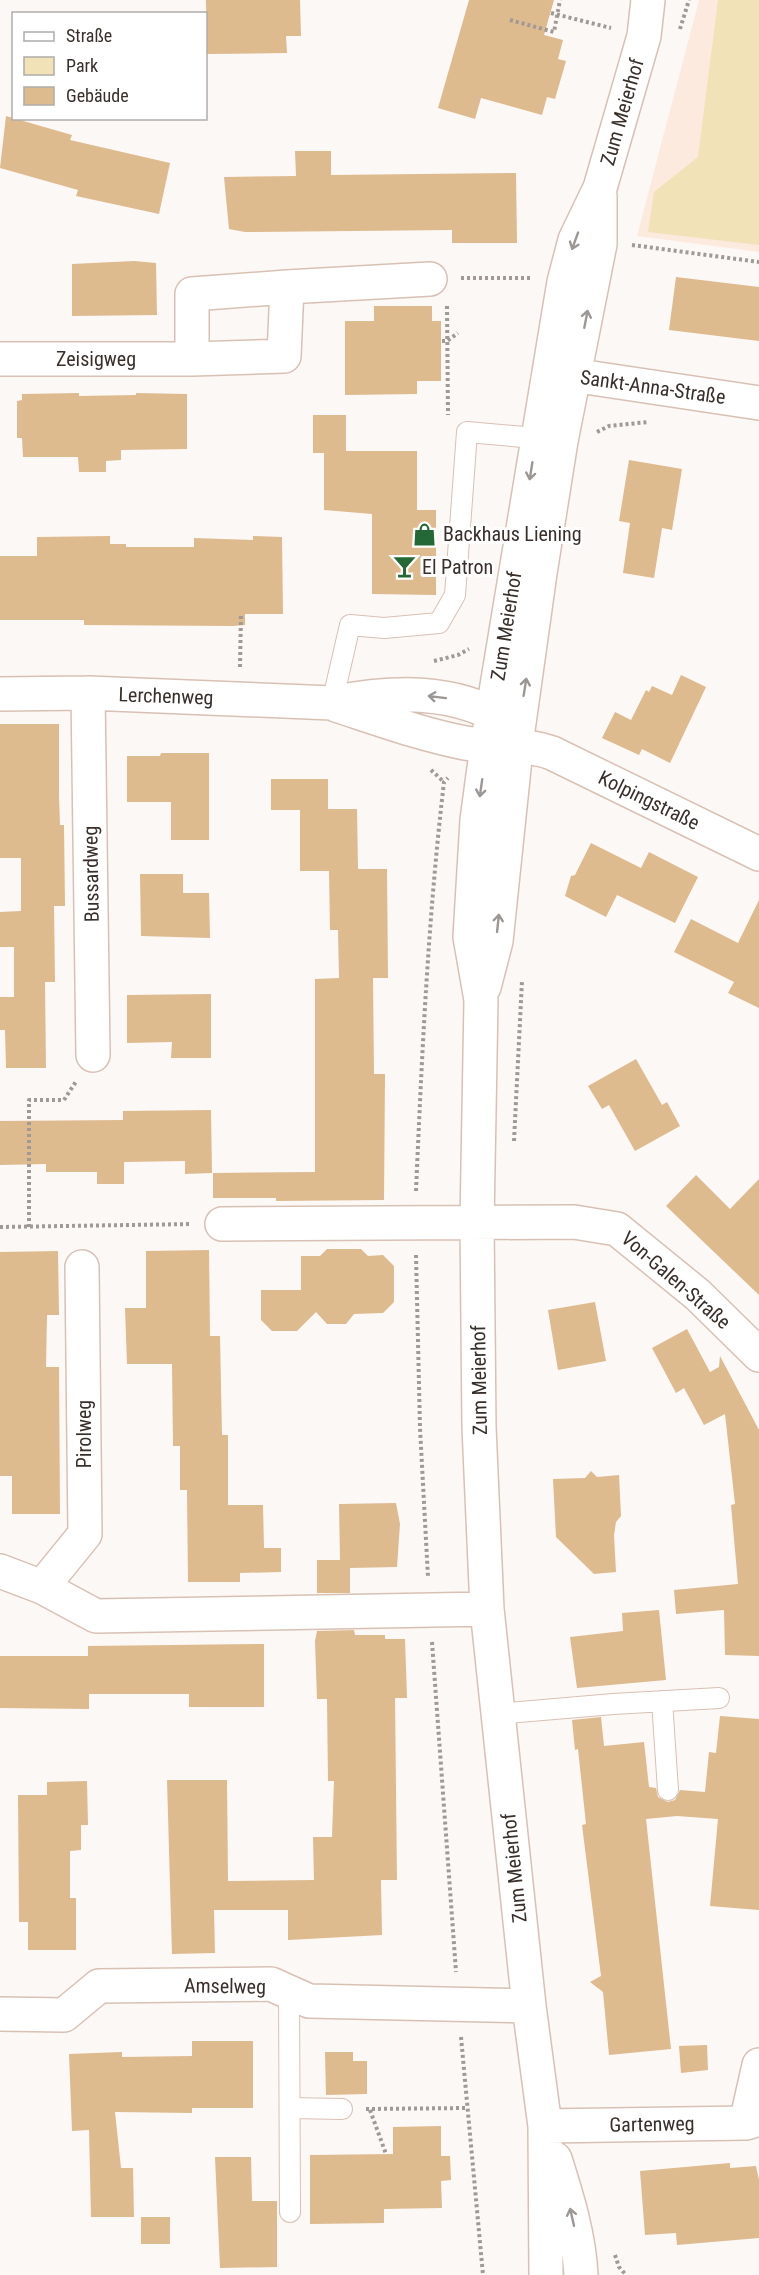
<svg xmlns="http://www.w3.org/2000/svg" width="759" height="2275" font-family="'Roboto Condensed',sans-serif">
<rect width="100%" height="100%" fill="#fcf8f5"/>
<path fill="#fdeadf" d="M 699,0 L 759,0 L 759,252 L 637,236 Z"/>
<path fill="#f2e2b7" d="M 718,0 L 759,0 L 759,245 L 648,232 L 654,192 L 698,157 Z"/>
<path fill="#deba8f" d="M 206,0 L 300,0 L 301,36 L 286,36 L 287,53 L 207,54 Z
M 469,0 L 554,0 L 544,35 L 563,40 L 558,59 L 566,61 L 555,99 L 547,97 L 542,115 L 481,98 L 475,119 L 438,108 Z
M 6,116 L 72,135 L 70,140 L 170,163 L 159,214 L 76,196 L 78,190 L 0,168 Z
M 295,151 L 331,151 L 331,175 L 516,173 L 517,243 L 452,243 L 452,230 L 245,232 L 229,229 L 224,177 L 296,176 Z
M 134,261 L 156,263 L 157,315 L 72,316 L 72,264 Z
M 676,277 L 759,287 L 759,341 L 669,330 Z
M 374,306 L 432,306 L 432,321 L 441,321 L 441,381 L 417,381 L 417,394 L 345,395 L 345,321 L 374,321 Z
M 79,393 L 79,396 L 136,395 L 136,393 L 187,394 L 187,449 L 121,450 L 121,460 L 106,461 L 106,472 L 79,472 L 78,457 L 23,457 L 22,438 L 17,438 L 17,401 L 22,400 L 22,394 Z
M 313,415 L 346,415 L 346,451 L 417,451 L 417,510 L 436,510 L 436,595 L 372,594 L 372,514 L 324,510 L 324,453 L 313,453 Z
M 629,460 L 682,469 L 672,530 L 662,528 L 654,578 L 623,573 L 630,523 L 619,521 Z
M 110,536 L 110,544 L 126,544 L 126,547 L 194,547 L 194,538 L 253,540 L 253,536 L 282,537 L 283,614 L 245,614 L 245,625 L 233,626 L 84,625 L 84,620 L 0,620 L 0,556 L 37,556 L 37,537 Z
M 681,675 L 706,687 L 670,763 L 642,749 L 639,755 L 602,738 L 615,712 L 631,720 L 646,690 L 649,692 L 652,686 L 672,695 Z
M 0,724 L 59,724 L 59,796 L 60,825 L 64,825 L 65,906 L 54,906 L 55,982 L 45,982 L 46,1068 L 6,1068 L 5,1030 L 0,1030 L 0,997 L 14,997 L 14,947 L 0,947 L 0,912 L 21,911 L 21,858 L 0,858 Z
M 161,753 L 209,753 L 209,840 L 171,840 L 171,802 L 127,802 L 127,756 L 160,756 Z
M 271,779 L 328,779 L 328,809 L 357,809 L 358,869 L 387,869 L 388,978 L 373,978 L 374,1074 L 385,1074 L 384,1200 L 276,1201 L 276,1198 L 213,1198 L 213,1173 L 315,1172 L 315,979 L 339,978 L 338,930 L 330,930 L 329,871 L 300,871 L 300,810 L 271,810 Z
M 591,843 L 641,868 L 649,852 L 698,877 L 675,923 L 617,895 L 606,917 L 565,896 L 571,876 L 575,875 Z
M 140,874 L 183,874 L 183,893 L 209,893 L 210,938 L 141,936 Z
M 759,900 L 759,1008 L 728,993 L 734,982 L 674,952 L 691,919 L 738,943 Z
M 211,994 L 211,1058 L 171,1058 L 172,1042 L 127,1043 L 127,995 Z
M 636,1059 L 662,1105 L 667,1102 L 680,1126 L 635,1151 L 609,1105 L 602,1109 L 588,1086 Z
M 211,1110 L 212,1173 L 185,1174 L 185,1161 L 124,1162 L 124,1184 L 97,1184 L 97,1172 L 46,1172 L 46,1164 L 0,1165 L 0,1121 L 123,1120 L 123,1111 Z
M 696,1175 L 730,1209 L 759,1179 L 759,1295 L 666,1206 Z
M 327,1249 L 361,1249 L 368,1256 L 383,1255 L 394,1266 L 394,1302 L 383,1313 L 354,1314 L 346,1324 L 327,1324 L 316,1312 L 297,1331 L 272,1331 L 261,1320 L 261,1290 L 301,1290 L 301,1256 L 320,1256 Z
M 209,1250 L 210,1336 L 220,1336 L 222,1435 L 228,1435 L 228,1505 L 263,1505 L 264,1548 L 281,1548 L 281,1572 L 240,1573 L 240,1582 L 188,1582 L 187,1490 L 180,1490 L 180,1446 L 173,1446 L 172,1364 L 127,1364 L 125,1308 L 146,1308 L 146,1251 Z
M 58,1251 L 59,1315 L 47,1315 L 46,1367 L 59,1367 L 60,1514 L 12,1514 L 12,1476 L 0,1476 L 0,1252 Z
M 595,1302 L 606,1361 L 558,1370 L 548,1310 Z
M 687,1329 L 710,1372 L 719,1367 L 720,1356 L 759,1430 L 759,1656 L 725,1655 L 724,1610 L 676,1614 L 674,1590 L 738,1584 L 731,1505 L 735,1504 L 725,1414 L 704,1425 L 684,1388 L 676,1393 L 652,1348 Z
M 591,1471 L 597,1477 L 619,1475 L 621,1516 L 616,1522 L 614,1535 L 616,1572 L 594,1574 L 556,1537 L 553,1479 L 585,1478 Z
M 396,1503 L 400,1524 L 397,1567 L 350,1568 L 350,1593 L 317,1593 L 317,1560 L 340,1560 L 339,1504 Z
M 659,1610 L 666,1680 L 577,1688 L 570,1637 L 623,1631 L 622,1613 Z
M 354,1630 L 355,1635 L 385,1635 L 385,1639 L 405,1639 L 407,1698 L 395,1698 L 397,1880 L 381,1880 L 382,1935 L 288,1940 L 288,1910 L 214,1910 L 215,1953 L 172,1954 L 167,1780 L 227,1780 L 228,1881 L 314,1880 L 313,1837 L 332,1837 L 334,1781 L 328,1781 L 327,1699 L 317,1699 L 315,1641 L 317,1631 Z
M 264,1644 L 264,1707 L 189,1707 L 189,1694 L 89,1694 L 89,1709 L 0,1708 L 0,1656 L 88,1656 L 88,1646 Z
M 720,1716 L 759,1719 L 759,1910 L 710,1906 L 718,1819 L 677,1816 L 646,1819 L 671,2049 L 609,2055 L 603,1992 L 590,1982 L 601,1976 L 582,1825 L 586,1824 L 578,1749 L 575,1750 L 572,1720 L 601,1717 L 604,1746 L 644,1742 L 649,1787 L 656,1788 L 658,1797 L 668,1802 L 675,1800 L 680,1790 L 705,1792 L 709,1752 L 716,1753 Z
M 87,1781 L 88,1825 L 81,1825 L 81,1850 L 70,1851 L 70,1898 L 76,1898 L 76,1950 L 28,1950 L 28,1922 L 19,1922 L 18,1795 L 47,1795 L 47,1782 Z
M 192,2041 L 253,2041 L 253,2108 L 192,2108 L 192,2113 L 115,2112 L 121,2168 L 133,2168 L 134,2217 L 91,2217 L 89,2130 L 72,2131 L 69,2054 L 122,2052 L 122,2057 L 192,2056 Z
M 707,2045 L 708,2070 L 681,2073 L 679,2046 Z
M 325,2052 L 353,2052 L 353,2061 L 367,2061 L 367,2094 L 326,2095 Z
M 441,2126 L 441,2156 L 450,2156 L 451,2180 L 441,2181 L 442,2208 L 384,2209 L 384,2223 L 310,2224 L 310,2155 L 393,2154 L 393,2127 Z
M 215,2157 L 251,2157 L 252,2201 L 277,2201 L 277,2267 L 220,2268 Z
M 730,2163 L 730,2168 L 756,2166 L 759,2180 L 759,2238 L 677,2245 L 676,2233 L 645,2235 L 640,2171 Z
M 141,2217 L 170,2217 L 170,2244 L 141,2244 Z"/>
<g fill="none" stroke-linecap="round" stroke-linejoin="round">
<defs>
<path id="service" d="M 332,703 L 350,625 L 384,628 L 439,623 L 455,595 L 467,432 L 546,439
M 662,1701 L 668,1790
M 497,1714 L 613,1704 L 719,1698
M 289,1992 L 290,2212
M 290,2108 L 342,2109"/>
<path id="minor" d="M 0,359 L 192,359 L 192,294 L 287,287
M 192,359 L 284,356 L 287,287 L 430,279
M 552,372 L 759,403
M 88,693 L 93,1055
M 0,694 L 88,693 L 332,703 C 393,691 457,688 510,724
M 336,705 C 379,719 420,734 465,743 C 493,748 525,743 552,753 L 759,854
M 484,987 L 496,941 L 518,730 L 540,573 L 561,441 L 600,244 L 600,196
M 222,1224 L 574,1222 L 617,1229 L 698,1295 L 759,1355
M 0,1571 L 42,1587 L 96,1616 L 487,1609
M 42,1587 L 85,1534 L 82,1267
M 0,2014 L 64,2015 L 99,1986 L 271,1984 L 309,2001 L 529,2006
M 746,2123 L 759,2065
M 545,2126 L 746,2123 L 759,2119
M 555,2159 C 567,2197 579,2235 581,2275
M 546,2275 L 545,2126 L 529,2006 L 487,1609 L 479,1427 L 477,1222 L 481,1000 L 470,937 L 477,820 L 487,746 L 564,282 L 575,240 L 600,188 L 644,36 L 648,0"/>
</defs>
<use href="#service" stroke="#d8c1b4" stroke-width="22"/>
<use href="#minor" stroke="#d8c1b4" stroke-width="36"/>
<path stroke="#a09995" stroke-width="4" stroke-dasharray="3 3" stroke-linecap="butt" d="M 551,13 L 611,28
M 510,20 L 554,32 L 560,0
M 680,29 L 689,0
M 632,245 L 759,262
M 461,278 L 531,278
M 447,306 L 448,415
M 442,341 L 447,341 L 458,333
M 597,432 L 609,426 L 648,422
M 434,661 L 458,655 L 469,649
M 240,667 L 241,614
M 431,770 L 444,782
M 514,1141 L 522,981
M 416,1191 C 422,1054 428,918 444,782 L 448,778
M 0,1227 L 192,1224
M 29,1227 L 29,1100 L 64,1100 L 77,1080
M 416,1255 L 420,1428 L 428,1577
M 432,1642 L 456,1972
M 461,2037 L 483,2275
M 366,2109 L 467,2108
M 370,2110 L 386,2154
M 615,2255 L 619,2267 L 626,2275"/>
<use href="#service" stroke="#fff" stroke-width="20"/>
<use href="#minor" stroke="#fff" stroke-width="33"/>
</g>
<defs><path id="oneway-shaft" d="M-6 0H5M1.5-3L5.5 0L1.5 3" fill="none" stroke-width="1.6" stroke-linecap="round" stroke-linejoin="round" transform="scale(1.5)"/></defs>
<g stroke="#9c9794">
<use href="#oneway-shaft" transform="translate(575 241) rotate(110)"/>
<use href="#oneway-shaft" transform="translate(586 319) rotate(-79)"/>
<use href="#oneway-shaft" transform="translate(531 471) rotate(99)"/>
<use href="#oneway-shaft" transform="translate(525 687) rotate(-81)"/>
<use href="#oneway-shaft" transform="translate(437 697) rotate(-173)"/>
<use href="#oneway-shaft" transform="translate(481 788) rotate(98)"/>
<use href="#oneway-shaft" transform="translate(498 923) rotate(-84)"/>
<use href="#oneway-shaft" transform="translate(572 2217) rotate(-103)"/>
</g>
<defs>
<symbol id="shop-bare" viewBox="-9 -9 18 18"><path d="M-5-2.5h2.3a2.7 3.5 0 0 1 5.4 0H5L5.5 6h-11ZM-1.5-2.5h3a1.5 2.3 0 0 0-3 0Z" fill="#246935" stroke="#fff" stroke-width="2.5" paint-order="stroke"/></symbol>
<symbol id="bar-bare" viewBox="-9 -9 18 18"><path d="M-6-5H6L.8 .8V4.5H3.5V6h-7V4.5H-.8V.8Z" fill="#246935" stroke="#fff" stroke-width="2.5" paint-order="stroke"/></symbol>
</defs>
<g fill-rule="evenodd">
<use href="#shop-bare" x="408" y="518" width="33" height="33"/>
<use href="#bar-bare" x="388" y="550" width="33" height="33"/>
</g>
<g text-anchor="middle" stroke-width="6" stroke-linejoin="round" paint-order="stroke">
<g font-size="20" fill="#382f2a" stroke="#fff">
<text transform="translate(622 112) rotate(-74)" y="7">Zum Meierhof</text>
<text x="96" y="366">Zeisigweg</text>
<text transform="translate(653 387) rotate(8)" y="7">Sankt-Anna-Straße</text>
<text transform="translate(506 626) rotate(-81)" y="7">Zum Meierhof</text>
<text transform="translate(166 696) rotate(2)" y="7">Lerchenweg</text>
<text transform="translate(649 800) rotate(26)" y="7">Kolpingstraße</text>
<text transform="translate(91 874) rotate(-91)" y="7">Bussardweg</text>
<text transform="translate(676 1280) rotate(41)" y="7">Von-Galen-Straße</text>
<text transform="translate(479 1380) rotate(-91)" y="7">Zum Meierhof</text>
<text transform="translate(84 1434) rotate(-90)" y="7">Pirolweg</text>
<text transform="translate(514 1868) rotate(-96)" y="7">Zum Meierhof</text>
<text transform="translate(225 1986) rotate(1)" y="7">Amselweg</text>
<text transform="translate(652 2124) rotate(-1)" y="7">Gartenweg</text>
</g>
<g font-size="20" fill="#382f2a" stroke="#fff" text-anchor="start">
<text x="443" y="541">Backhaus Liening</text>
<text x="422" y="574">El Patron</text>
</g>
</g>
<rect x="12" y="12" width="195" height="108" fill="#ffffff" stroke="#afacaa" stroke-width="1.5"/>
<rect x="24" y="32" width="30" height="9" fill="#ffffff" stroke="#afacaa" stroke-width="1.5"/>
<text x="66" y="42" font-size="18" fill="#382f2a">Straße</text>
<rect x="24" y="57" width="30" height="18" fill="#f2e2b7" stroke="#afacaa" stroke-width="1.5"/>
<text x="66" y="72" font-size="18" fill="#382f2a">Park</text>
<rect x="24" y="87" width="30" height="18" fill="#deba8f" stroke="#afacaa" stroke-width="1.5"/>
<text x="66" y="102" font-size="18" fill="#382f2a">Gebäude</text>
</svg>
